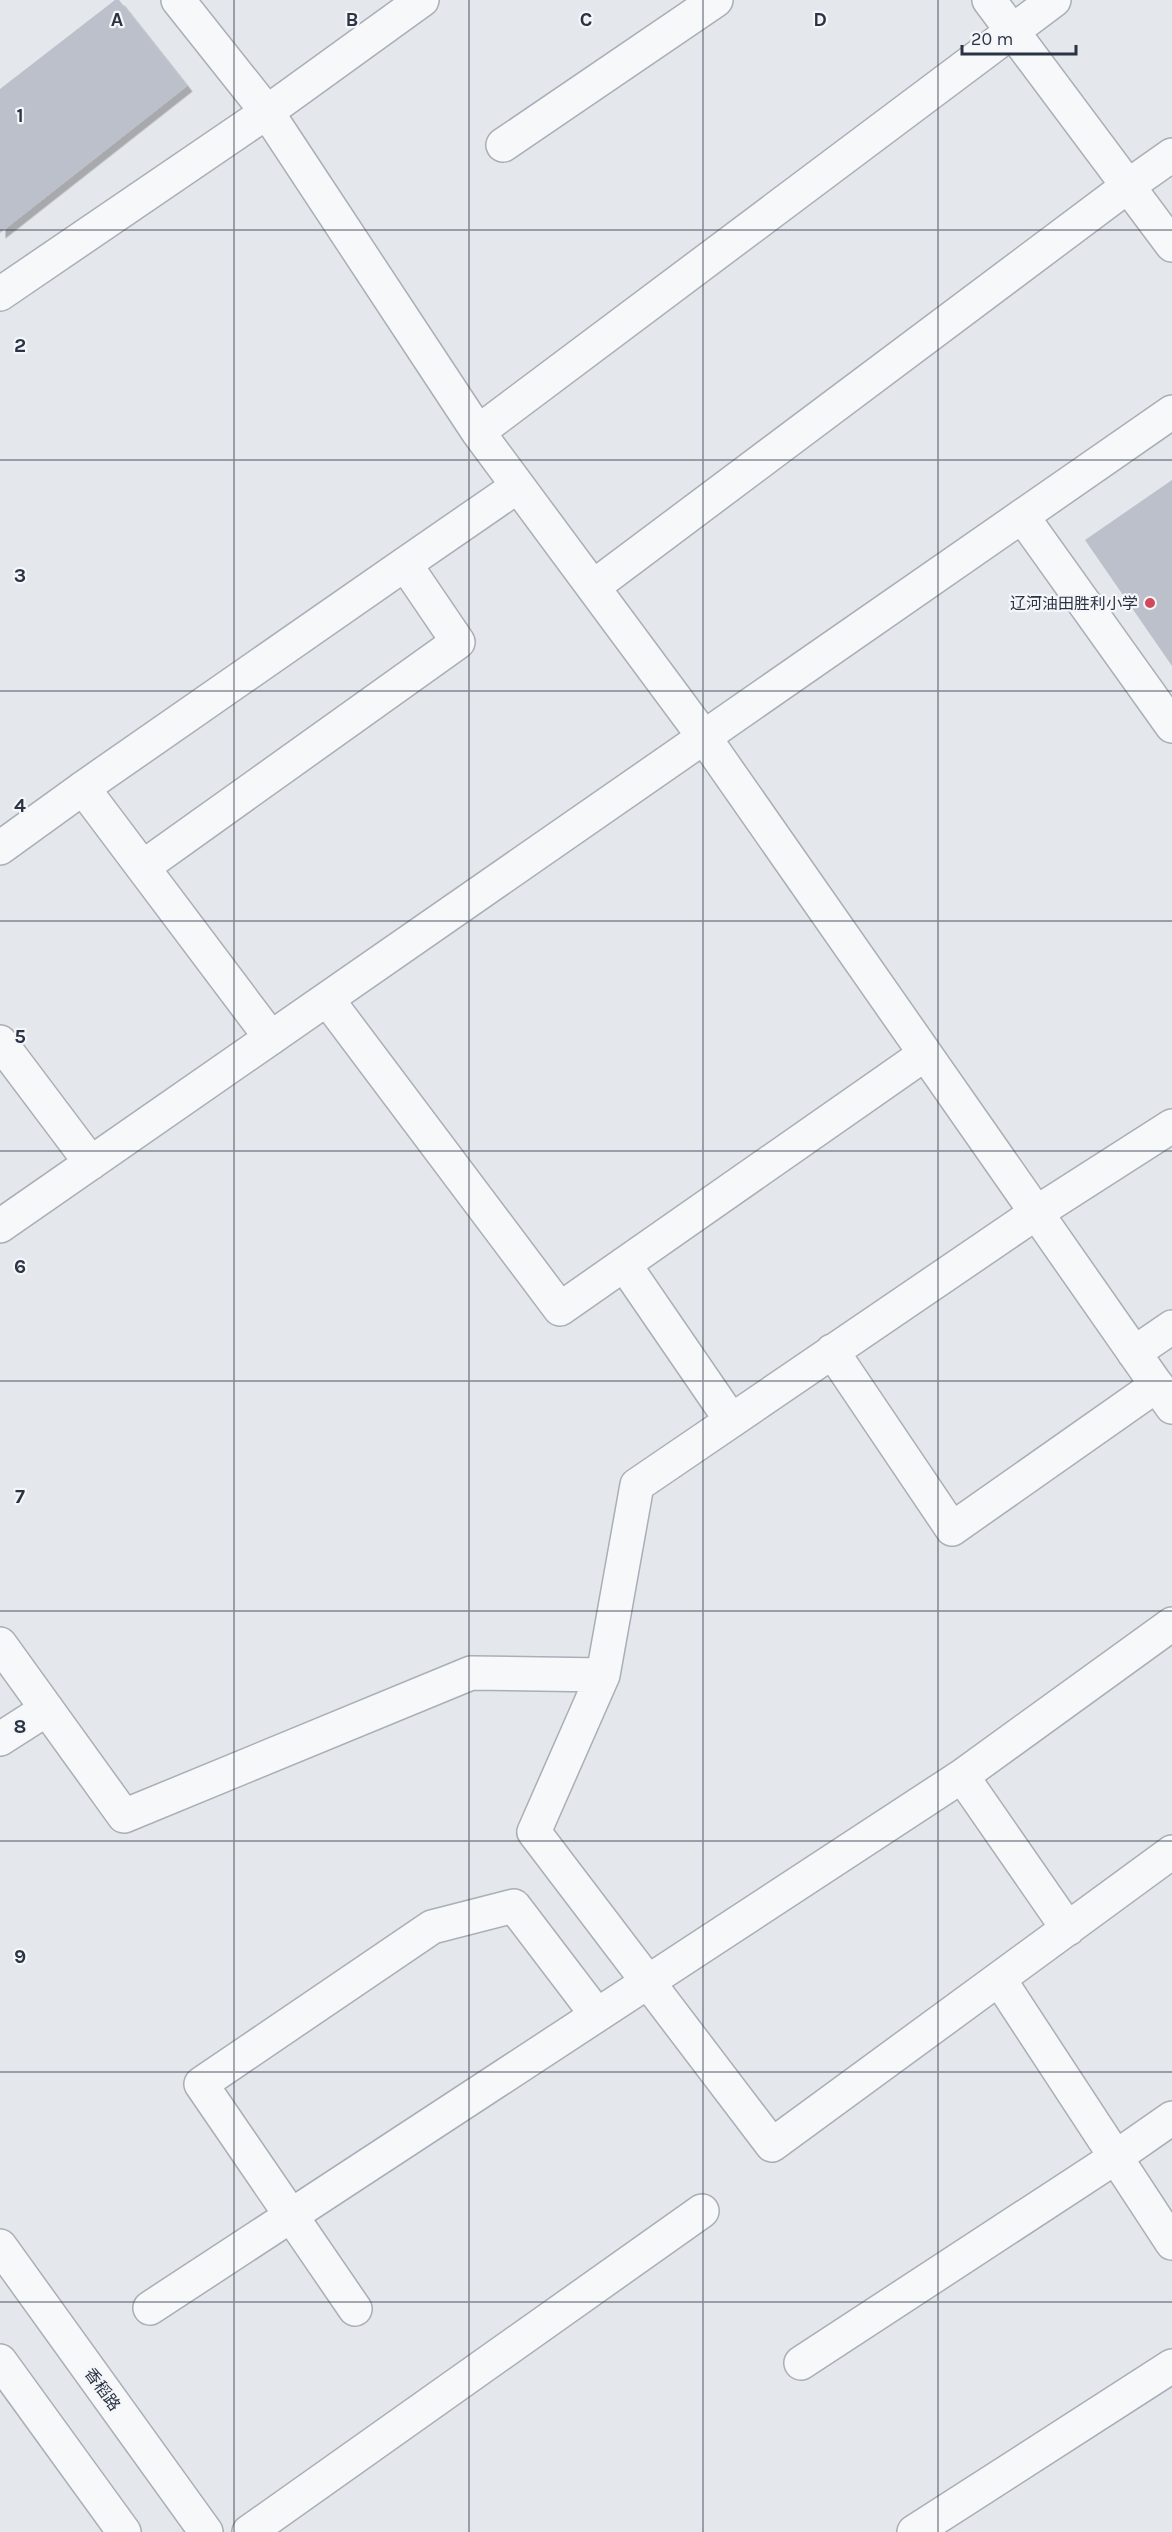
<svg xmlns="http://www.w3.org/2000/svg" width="1172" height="2532" font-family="Karla,'Noto Sans SC',sans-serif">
<defs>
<filter id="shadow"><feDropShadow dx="5.5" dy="5.5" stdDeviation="0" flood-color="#0004"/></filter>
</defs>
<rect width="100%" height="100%" fill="#e4e7ec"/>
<path fill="#bbc0ca" filter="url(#shadow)" d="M 115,0 L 119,0 L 187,86 L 0,233 L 0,89 Z
M 1172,480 L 1172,666 L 1085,540 Z"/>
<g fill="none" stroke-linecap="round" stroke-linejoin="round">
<defs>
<path id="minor" d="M 178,0 L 267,112 L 478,432 L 704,737 L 1172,1407
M 989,0 L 1172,245
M 503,145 L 716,0
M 0,294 L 267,112 L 422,0
M 478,432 L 1054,0
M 1022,516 L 1172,726
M 405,564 L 518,486
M 593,587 L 1128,186 L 1172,155
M 83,788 L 271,1038
M 0,848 L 83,788 L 405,564 L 458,642 L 143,867
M 327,999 L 560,1309 L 925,1054
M 0,1042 L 91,1163
M 1172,1126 L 1036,1213 L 637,1485 L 603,1675 L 534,1832 L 772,2145 L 1172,1852
M 0,1226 L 1172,412
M 624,1264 L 731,1420
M 832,1351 L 952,1529 L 1157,1385
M 1134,1353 L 1172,1327
M 0,1644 L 124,1816 L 471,1673 L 603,1675
M 0,1739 L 47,1709
M 1068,1929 L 962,1776 L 1172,1624
M 999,1979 L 1172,2243
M 0,2246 L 206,2532
M 150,2308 L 962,1776
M 355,2309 L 201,2084 L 432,1927 L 514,1906 L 597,2015
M 0,2361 L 124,2532
M 801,2363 L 1116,2157 L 1172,2118
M 249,2532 L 702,2211
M 914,2532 L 1172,2366"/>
</defs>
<use href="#minor" stroke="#a9aeb7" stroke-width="36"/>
<use href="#minor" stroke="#f7f8fa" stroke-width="33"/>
</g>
<path fill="none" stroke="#2b3445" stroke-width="1.5" stroke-opacity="0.55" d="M 234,0 L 234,2532M 469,0 L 469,2532M 703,0 L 703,2532M 938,0 L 938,2532M 0,230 L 1172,230M 0,460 L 1172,460M 0,691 L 1172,691M 0,921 L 1172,921M 0,1151 L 1172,1151M 0,1381 L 1172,1381M 0,1611 L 1172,1611M 0,1841 L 1172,1841M 0,2072 L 1172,2072M 0,2302 L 1172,2302"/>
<circle fill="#d1495b" stroke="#f4f6f9" stroke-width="2" cx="1150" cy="603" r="6"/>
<g text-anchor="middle" stroke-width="4.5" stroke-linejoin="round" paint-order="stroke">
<g font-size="16" fill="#2b3445" stroke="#f4f6f9" text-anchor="end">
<text x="1138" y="609">辽河油田胜利小学</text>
</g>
<g font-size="16" fill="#2b3445" stroke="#f4f6f9">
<text transform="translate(103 2389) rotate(54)" y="6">香稻路</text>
</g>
</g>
<g font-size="20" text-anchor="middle" font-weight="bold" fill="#2b3445" stroke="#f4f6f9" stroke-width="4.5" stroke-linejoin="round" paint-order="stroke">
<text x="117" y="26">A</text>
<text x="352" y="26">B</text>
<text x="586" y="26">C</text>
<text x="820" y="26">D</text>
<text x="20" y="122">1</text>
<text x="20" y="352">2</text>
<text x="20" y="582">3</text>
<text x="20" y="812">4</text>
<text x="20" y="1043">5</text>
<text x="20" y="1273">6</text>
<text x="20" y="1503">7</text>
<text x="20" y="1733">8</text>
<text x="20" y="1963">9</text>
</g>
<path d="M962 45v9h114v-9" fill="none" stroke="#2b3445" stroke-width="3"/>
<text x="971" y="45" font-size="18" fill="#2b3445" stroke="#f4f6f9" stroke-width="4.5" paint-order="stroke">20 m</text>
</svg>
